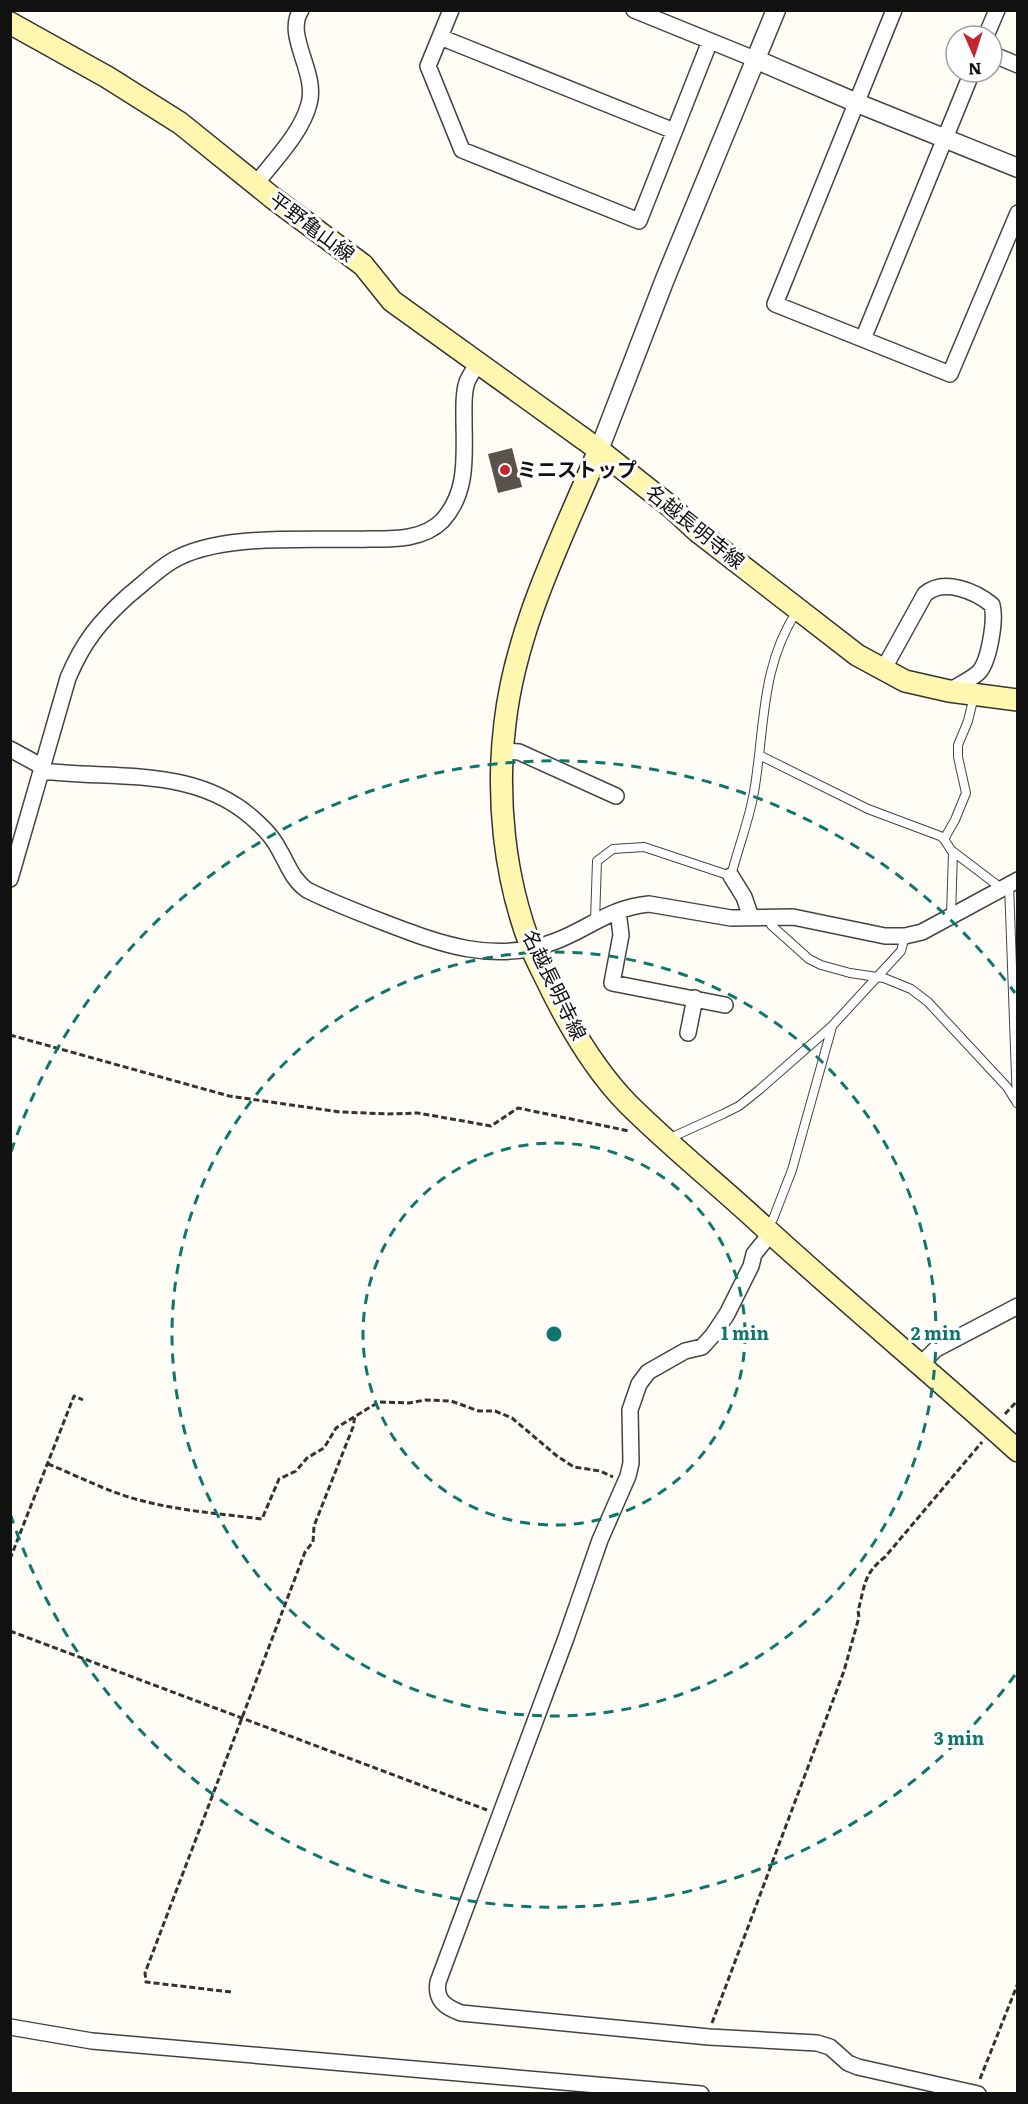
<svg xmlns="http://www.w3.org/2000/svg" width="1028" height="2104" font-family="Literata,'Noto Sans JP',serif">
<rect width="100%" height="100%" fill="#fffdf5"/>
<path fill="#5a524d" d="M 512,448 L 522,487 L 498,493 L 488,454 Z"/>
<g fill="none" stroke-linecap="round" stroke-linejoin="round">
<defs>
<path id="service" d="M 759,755 L 868,809 L 940,836 L 944,839 L 951,850 L 1001,888
M 944,839 L 955,820 L 966,793 L 958,757 L 958,745 L 968,721 L 974,696
M 1009,884 L 1017,1103
M 951,915 L 953,852
M 772,917 L 771,925 L 809,959 L 821,965 L 850,973 L 884,978 L 911,989 L 928,1002 L 1007,1087 L 1017,1103
M 595,921 L 597,861 L 613,849 L 644,847 L 731,876 C 738,848 749,821 754,792 C 765,729 760,667 797,611
M 668,1139 L 723,1114 L 739,1106 L 759,1090 L 832,1026 L 901,951 L 905,936
M 766,1228 L 773,1219 L 792,1170 L 832,1027"/>
<path id="minor" d="M 451,10 L 428,66 L 462,150 L 639,221 L 710,41
M 634,10 L 757,60
M 894,10 L 775,304 L 950,374 L 1018,213
M 986,36 L 997,10
M 440,37 L 674,131
M 992,54 L 1018,65
M 256,184 C 274,160 301,134 309,104 C 318,72 284,36 301,10
M 863,339 L 972,72
M 883,670 L 925,594 C 944,578 975,591 992,605 C 996,620 989,663 978,673 C 970,680 959,685 949,691
M 10,749 L 43,767
M 503,751 L 519,752 L 616,796
M 42,771 C 118,780 199,765 259,824 C 268,832 276,843 281,853 C 289,867 293,880 307,890 C 331,902 357,912 383,922 C 440,944 495,965 556,941 C 590,928 609,908 649,904 L 731,918 L 793,917 L 885,936 L 905,936 L 922,932 L 1018,880
M 731,876 L 744,897 L 751,917
M 10,879 L 68,678 C 83,642 100,621 129,595 C 143,584 157,570 172,561 C 220,532 313,541 369,539 C 393,539 423,540 442,521 C 469,492 464,454 464,418 C 464,406 463,393 467,382 C 470,375 475,368 478,362
M 618,911 L 621,935 L 612,983 L 725,1005
M 688,1033 L 695,998
M 771,1233 L 754,1254 L 751,1266 L 727,1314 L 713,1335 L 702,1347 L 685,1351 L 648,1372 L 639,1384 L 630,1410 L 631,1463 L 628,1476 L 600,1540 L 566,1638 L 438,1982 C 435,2000 445,2007 461,2013 L 709,2037 L 817,2043 L 830,2047 L 848,2063 L 858,2067 L 978,2094
M 920,1365 L 936,1349 L 1018,1306
M 10,2027 L 92,2041 L 701,2094"/>
<path id="tertiary" d="M 757,60 L 857,103 L 1018,168
M 599,450 L 665,279 L 776,10"/>
<path id="secondary" d="M 10,23 L 107,77 L 180,123 L 273,198 L 363,265 L 392,301 L 599,450 L 671,507 L 697,531 L 857,655 L 905,681 L 949,691 L 1018,700
M 599,450 C 562,538 516,627 505,723 C 496,797 504,877 531,947 C 537,962 545,976 552,991 C 572,1031 596,1071 627,1103 C 671,1147 719,1185 764,1227 C 847,1303 934,1375 1018,1451"/>
</defs>
<use href="#service" stroke="#444" stroke-width="10"/>
<use href="#minor" stroke="#444" stroke-width="18"/>
<use href="#tertiary" stroke="#444" stroke-width="21"/>
<use href="#secondary" stroke="#333" stroke-width="24"/>
<path stroke="#333" stroke-width="3" stroke-dasharray="6 3" stroke-linecap="butt" d="M 10,1035 L 229,1096 L 340,1112 L 388,1114 L 418,1113 L 491,1126 L 518,1108 L 629,1131
M 1005,1414 L 1018,1400
M 48,1464 C 78,1476 112,1494 143,1501 C 182,1511 222,1514 262,1519 L 279,1479 L 296,1471 L 307,1458 L 324,1448 L 336,1428 L 372,1406 L 380,1402 L 409,1403 L 425,1400 L 451,1401 L 479,1411 L 495,1411 L 512,1418 L 557,1456 L 574,1467 L 600,1471 L 613,1477
M 10,1559 L 74,1396 L 83,1400
M 10,1631 L 487,1810
M 231,1992 L 146,1982 L 145,1973 L 305,1552 L 313,1542 L 314,1526 L 353,1427 L 355,1416
M 712,2023 L 844,1671 L 859,1617 L 858,1611 C 865,1586 863,1574 885,1557 L 982,1442
M 980,2079 L 1018,1983"/>
<use href="#service" stroke="#fff" stroke-width="8"/>
<use href="#minor" stroke="#fff" stroke-width="15"/>
<use href="#tertiary" stroke="#fff" stroke-width="18"/>
<use href="#secondary" stroke="#fff6b0" stroke-width="21"/>
</g>
<g fill="none" stroke="#0f766e" stroke-width="3" stroke-dasharray="10 8">
<circle cx="554" cy="1334" r="191"/>
<circle cx="554" cy="1334" r="382"/>
<path d="M1015 1675A573 573 0 0 1 11 1516M11 1152A573 573 0 0 1 1015 993"/>
</g>
<circle fill="#c4262e" stroke="#fff" stroke-width="2" cx="505" cy="470" r="6"/>
<g text-anchor="middle" stroke-width="6" stroke-linejoin="round" paint-order="stroke">
<g font-size="20" fill="#111" stroke="#fff">
<text transform="translate(312 227) rotate(37)" y="7">平野亀山線</text>
<text transform="translate(695 527) rotate(39)" y="7">名越長明寺線</text>
<text transform="translate(554 985) rotate(64)" y="7">名越長明寺線</text>
</g>
<g font-size="20" font-weight="bold" fill="#111" stroke="#fff" text-anchor="start">
<text x="517" y="477">ミニストップ</text>
</g>
</g>
<circle cx="554" cy="1334" r="9" fill="#0f766e" stroke="#fff" stroke-width="3"/>
<g font-size="18" text-anchor="middle" font-weight="bold" fill="#0f766e" stroke="#fff" stroke-width="6" stroke-linejoin="round" paint-order="stroke">
<text x="745" y="1340">1 min</text>
<text x="936" y="1340">2 min</text>
<text x="959" y="1745">3 min</text>
</g>
<rect width="1028" height="2104" fill="none" stroke="#111111" stroke-width="24"/>
<g transform="translate(974 54) rotate(177)"><circle r="28" fill="#ffffff" stroke="#a0a0a0" stroke-width="1.5"/>
<path d="M0-4.5L10 22L0 15L-10 22Z" fill="#c4262e"/>
<text y="-9" font-size="16" font-weight="bold" text-anchor="middle" fill="#111111">N</text>
</g>
</svg>
